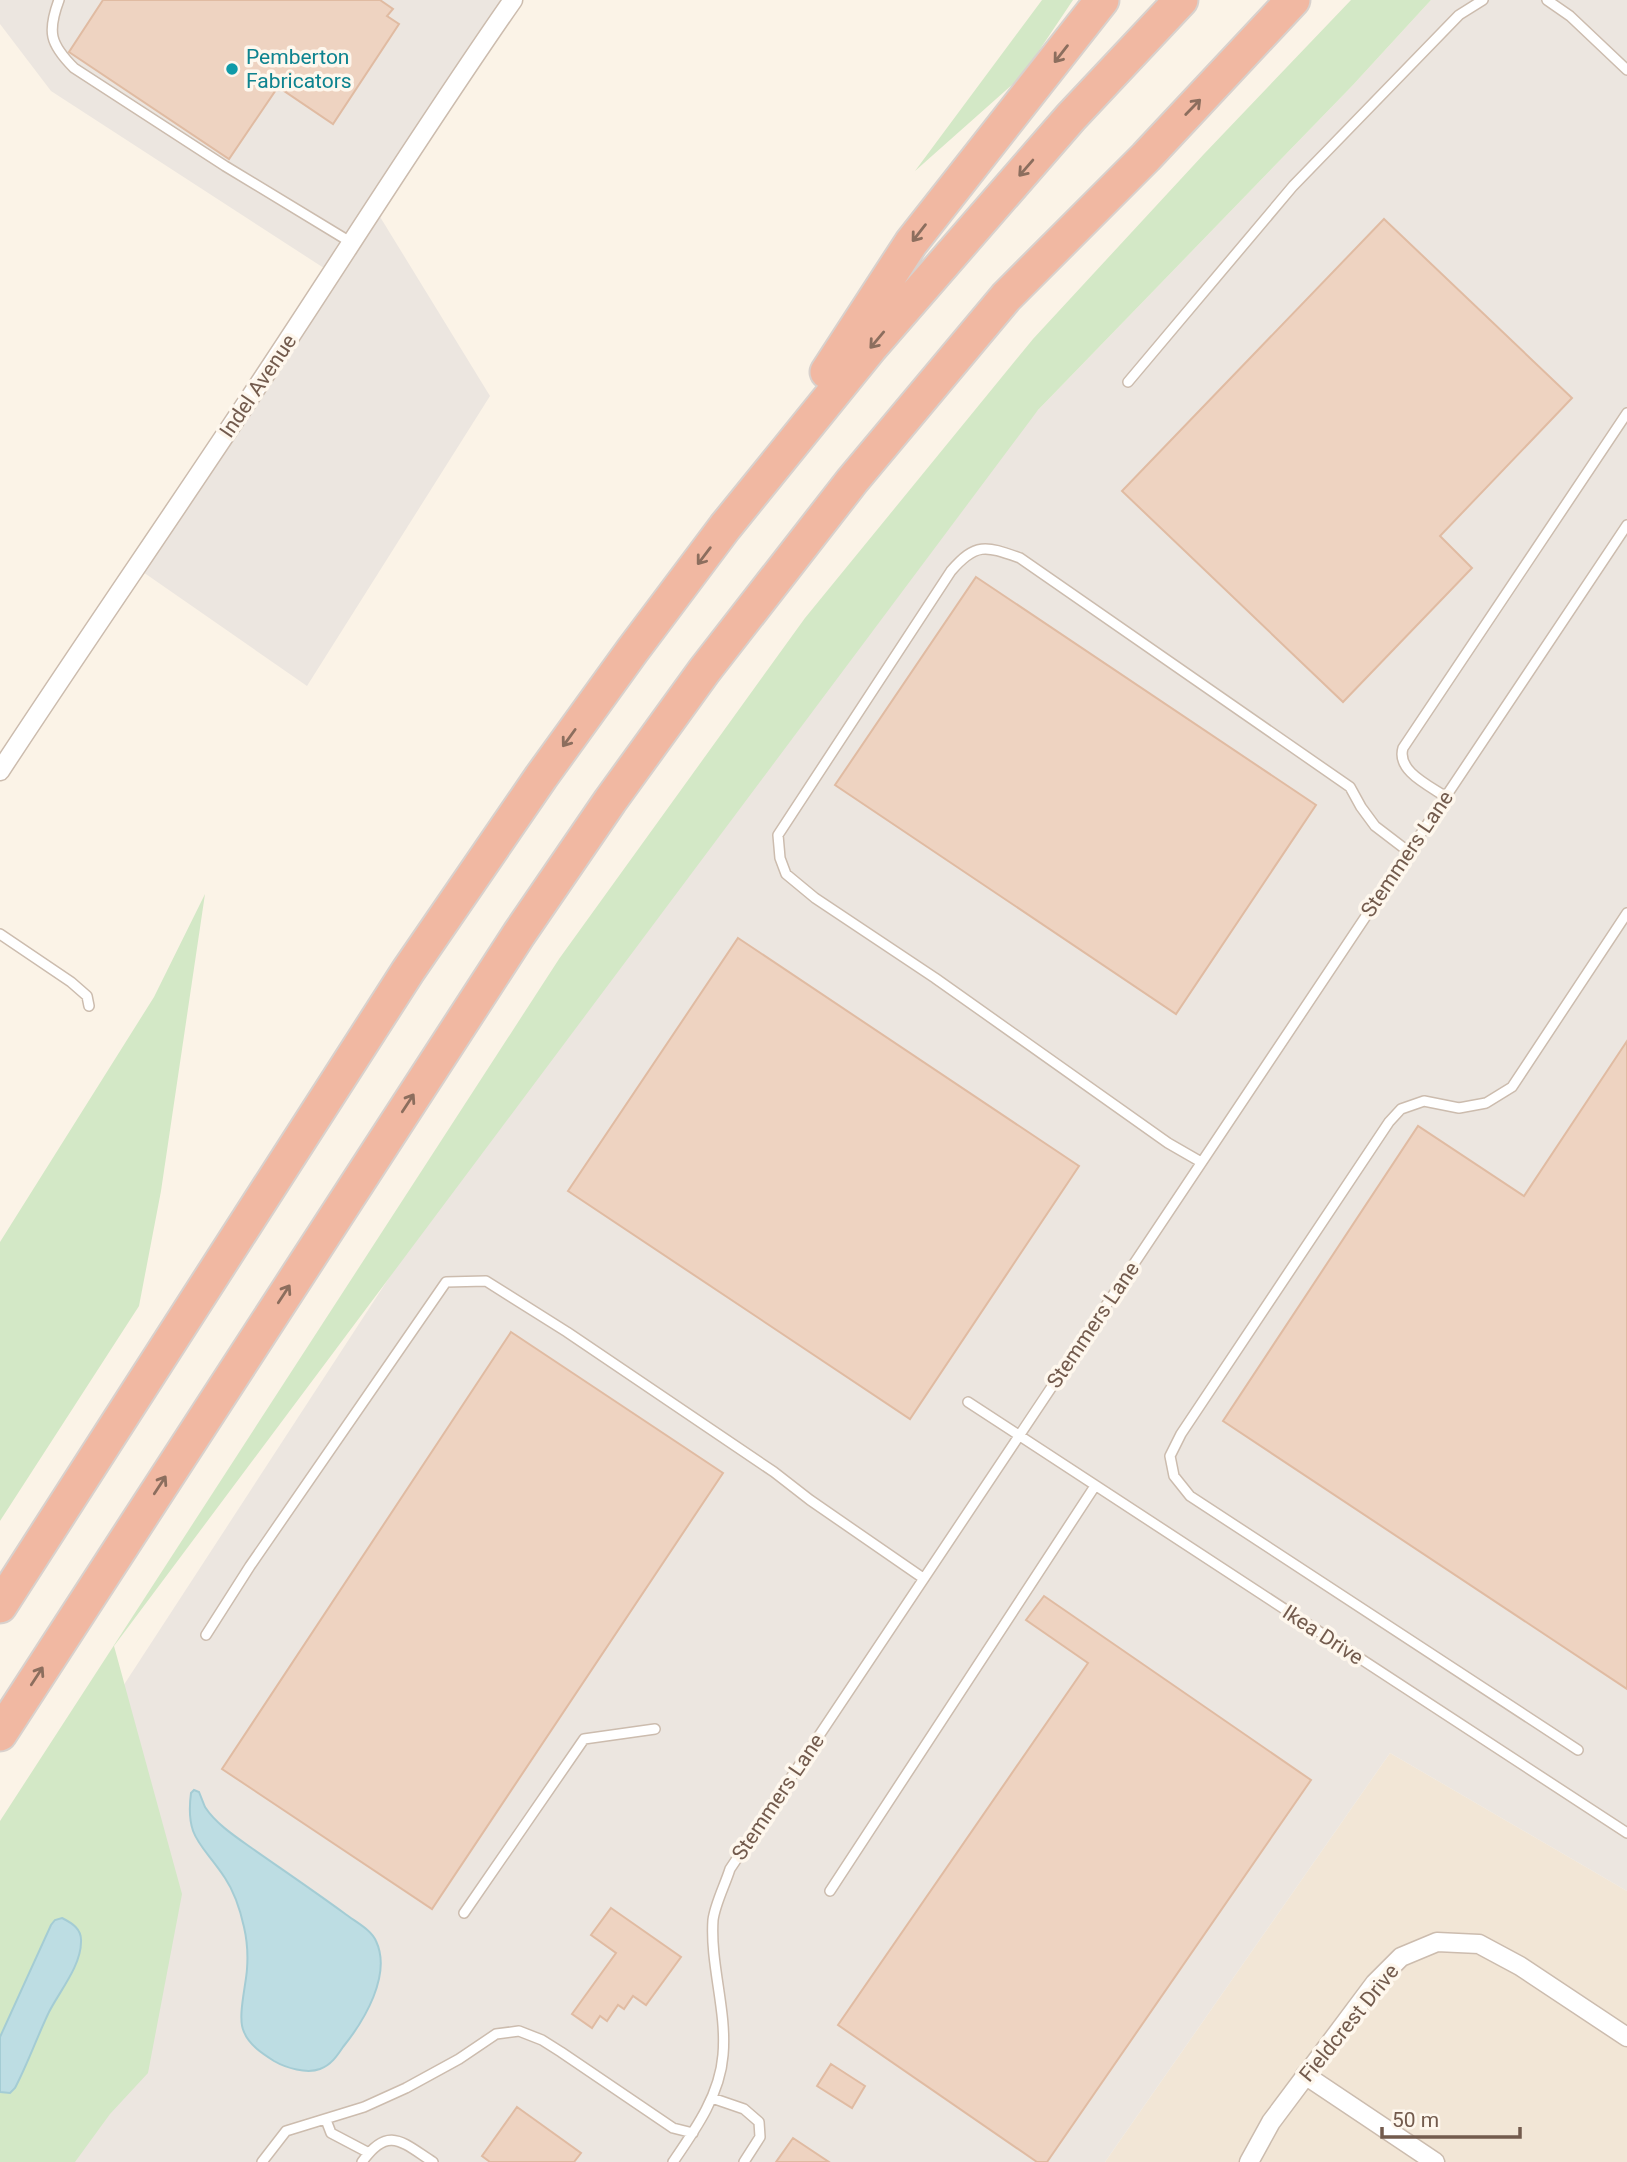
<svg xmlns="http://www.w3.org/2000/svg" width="1627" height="2162" font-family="Roboto,sans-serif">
<rect width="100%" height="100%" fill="#fbf3e7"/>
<path fill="#f2e6d6" d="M 1390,1753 L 1627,1891 L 1627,2162 L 1105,2162 Z"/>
<path fill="#ece6e0" d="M 0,0 L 512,0 L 374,207 L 490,396 L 307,686 L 130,563 L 330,272 L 51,91 L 0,24 Z
M 1431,0 L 1627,0 L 1627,1891 L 1390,1753 L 1105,2162 L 0,2162 L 0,1875 L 729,756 L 1038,410 L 1352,86 Z"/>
<path fill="#d3e8c6" d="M 1042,0 L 1073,0 L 1022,76 L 915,171 Z
M 1351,0 L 1431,0 L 1352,86 L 1038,410 L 114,1646 L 182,1894 L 148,2073 L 110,2114 L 75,2162 L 0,2162 L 0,1821 L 559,959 L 805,618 L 1033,339 L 1204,154 Z
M 205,894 L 161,1191 L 139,1306 L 0,1521 L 0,1242 L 154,997 Z"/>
<path fill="#bddde3" stroke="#a4ccd4" stroke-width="2" d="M 194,1790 L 199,1792 C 201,1797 203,1802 205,1807 C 216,1824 236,1837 253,1849 C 283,1870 314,1891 344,1913 C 354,1921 371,1929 376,1941 C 392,1975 364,2021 343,2047 C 337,2056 331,2065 320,2069 C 307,2074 286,2068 274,2061 C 263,2054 249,2045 244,2032 C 237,2018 246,1986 247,1969 C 248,1956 247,1940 244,1927 C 240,1909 235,1893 225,1878 C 202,1843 185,1839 191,1793 Z
M 62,1918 C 72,1923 82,1929 81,1942 C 81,1966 59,1992 49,2012 C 37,2037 28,2063 15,2088 L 10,2093 L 0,2092 L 0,2037 L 51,1925 L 55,1920 Z"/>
<path fill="#eed3c1" stroke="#e0bba2" stroke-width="2" d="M 103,0 L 380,0 L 393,9 L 387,16 L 399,24 L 333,124 L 278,87 L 229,159 L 69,52 Z
M 1384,219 L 1572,398 L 1440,536 L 1472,568 L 1343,702 L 1122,491 Z
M 976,577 L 1316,805 L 1176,1014 L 835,785 Z
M 738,938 L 1079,1166 L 910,1419 L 568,1191 Z
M 1627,1041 L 1627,1689 L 1223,1421 L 1418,1126 L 1524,1196 Z
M 511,1332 L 723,1473 L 432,1909 L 222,1769 Z
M 1044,1596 L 1311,1780 L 1047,2162 L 1037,2162 L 838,2025 L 1088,1663 L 1026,1620 Z
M 611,1908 L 681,1957 L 646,2005 L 633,1996 L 624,2009 L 618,2005 L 607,2021 L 600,2016 L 592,2028 L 572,2014 L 616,1953 L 591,1935 Z
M 831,2064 L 865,2086 L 852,2108 L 817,2086 Z
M 517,2107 L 581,2153 L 574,2162 L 490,2162 L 482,2156 Z
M 793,2138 L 829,2162 L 776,2162 Z"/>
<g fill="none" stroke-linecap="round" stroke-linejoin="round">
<defs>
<path id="lane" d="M 59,0 C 47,32 50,44 74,68 L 225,166 L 352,243
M 1547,0 L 1570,16 L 1627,70
M 1128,382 L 1293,186 L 1459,15 L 1483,0
M 1446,797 C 1430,786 1396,771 1403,748 L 1627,413
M 0,934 L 71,982 L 87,996 L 89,1006
M 1201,1162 L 1168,1143 L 935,978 L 815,898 L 786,874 L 780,858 L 778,835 L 951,571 C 976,542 986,546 1020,558 L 1350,787 L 1361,807 L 1375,826 L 1409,852
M 968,1402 L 1627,1833
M 206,1635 L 250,1566 L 446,1282 L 486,1281 L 567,1332 L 774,1472 L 810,1500 L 923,1578
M 1578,1750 L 1190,1496 L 1174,1476 L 1170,1456 L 1181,1434 L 1389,1122 L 1401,1109 L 1424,1101 L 1459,1108 L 1486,1103 L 1512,1087 L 1627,913
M 830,1891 L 1095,1486
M 464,1913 L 584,1739 L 655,1729
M 712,2098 L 744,2109 L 759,2122 L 760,2137 L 744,2162
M 326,2120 L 331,2133 L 369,2153
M 262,2162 L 286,2131 L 364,2107 L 406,2088 L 459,2059 L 496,2034 L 519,2031 L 542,2040 L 561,2052 L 673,2128 L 693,2133
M 362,2162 C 388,2125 402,2142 433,2162
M 673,2162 C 695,2130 720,2095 723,2055 C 727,2010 710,1965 713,1920 C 715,1904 725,1885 730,1869 L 1627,525"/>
<path id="street" d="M 0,771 C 85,641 174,513 259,384 C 344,256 425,126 513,0
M 1305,2075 L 1435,2162
M 1249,2162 L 1271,2122 L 1375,1983 L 1401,1957 L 1437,1942 L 1479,1944 L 1520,1966 L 1627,2037"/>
<path id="highway" d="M 827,372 L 911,243 L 1102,0
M 0,1606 L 408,971 L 541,777 L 632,651 L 725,527 L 870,348 L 1071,117 L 1181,0
M 0,1734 L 519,934 L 610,801 L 704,671 L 852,481 L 1006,297 L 1146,157 L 1293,0"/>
</defs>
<use href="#lane" stroke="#ccbcae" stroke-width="12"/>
<use href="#street" stroke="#ccbcae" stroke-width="21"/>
<use href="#highway" stroke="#d8d1cd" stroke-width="37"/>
<use href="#lane" stroke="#fff" stroke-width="9"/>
<use href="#street" stroke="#fff" stroke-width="18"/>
<use href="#highway" stroke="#f1b8a2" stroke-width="33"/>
</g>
<defs><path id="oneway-shaft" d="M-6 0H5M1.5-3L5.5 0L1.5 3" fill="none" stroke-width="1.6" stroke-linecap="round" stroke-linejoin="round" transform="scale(1.75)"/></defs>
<g stroke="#8c6e5e">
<use href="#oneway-shaft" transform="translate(1061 54) rotate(128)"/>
<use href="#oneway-shaft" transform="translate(1193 107) rotate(-46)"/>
<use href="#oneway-shaft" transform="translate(1026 168) rotate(131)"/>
<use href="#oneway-shaft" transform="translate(919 233) rotate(128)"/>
<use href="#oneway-shaft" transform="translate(877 340) rotate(130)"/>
<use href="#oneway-shaft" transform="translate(704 556) rotate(127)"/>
<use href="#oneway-shaft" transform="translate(569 738) rotate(126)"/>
<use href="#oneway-shaft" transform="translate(408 1103) rotate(-57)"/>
<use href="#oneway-shaft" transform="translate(284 1294) rotate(-57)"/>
<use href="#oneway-shaft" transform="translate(160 1485) rotate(-57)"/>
<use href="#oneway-shaft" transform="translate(37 1676) rotate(-57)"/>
</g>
<circle fill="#0f9aa8" stroke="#fef7ed" stroke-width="2.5" cx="232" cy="69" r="7"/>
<g text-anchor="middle" stroke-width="7" stroke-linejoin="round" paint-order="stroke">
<g font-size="21" fill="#0d838f" stroke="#fef7ed" text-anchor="start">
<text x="246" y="64">Pemberton<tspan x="246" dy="24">Fabricators</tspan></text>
</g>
<g font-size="21" fill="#735b4d" stroke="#fef7ed">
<text transform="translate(258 386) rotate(-56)" y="7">Indel Avenue</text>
<text transform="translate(1407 854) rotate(-56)" y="7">Stemmers Lane</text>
<text transform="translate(1093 1325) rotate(-56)" y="7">Stemmers Lane</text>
<text transform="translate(1323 1635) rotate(33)" y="7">Ikea Drive</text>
<text transform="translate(778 1797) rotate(-56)" y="7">Stemmers Lane</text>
<text transform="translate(1349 2023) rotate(-51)" y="7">Fieldcrest Drive</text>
</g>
</g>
<path d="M1382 2127v10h138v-10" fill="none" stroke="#735b4d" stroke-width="3.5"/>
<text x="1392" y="2127" font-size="21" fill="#735b4d" stroke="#fef7ed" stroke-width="5" paint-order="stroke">50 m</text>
</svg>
